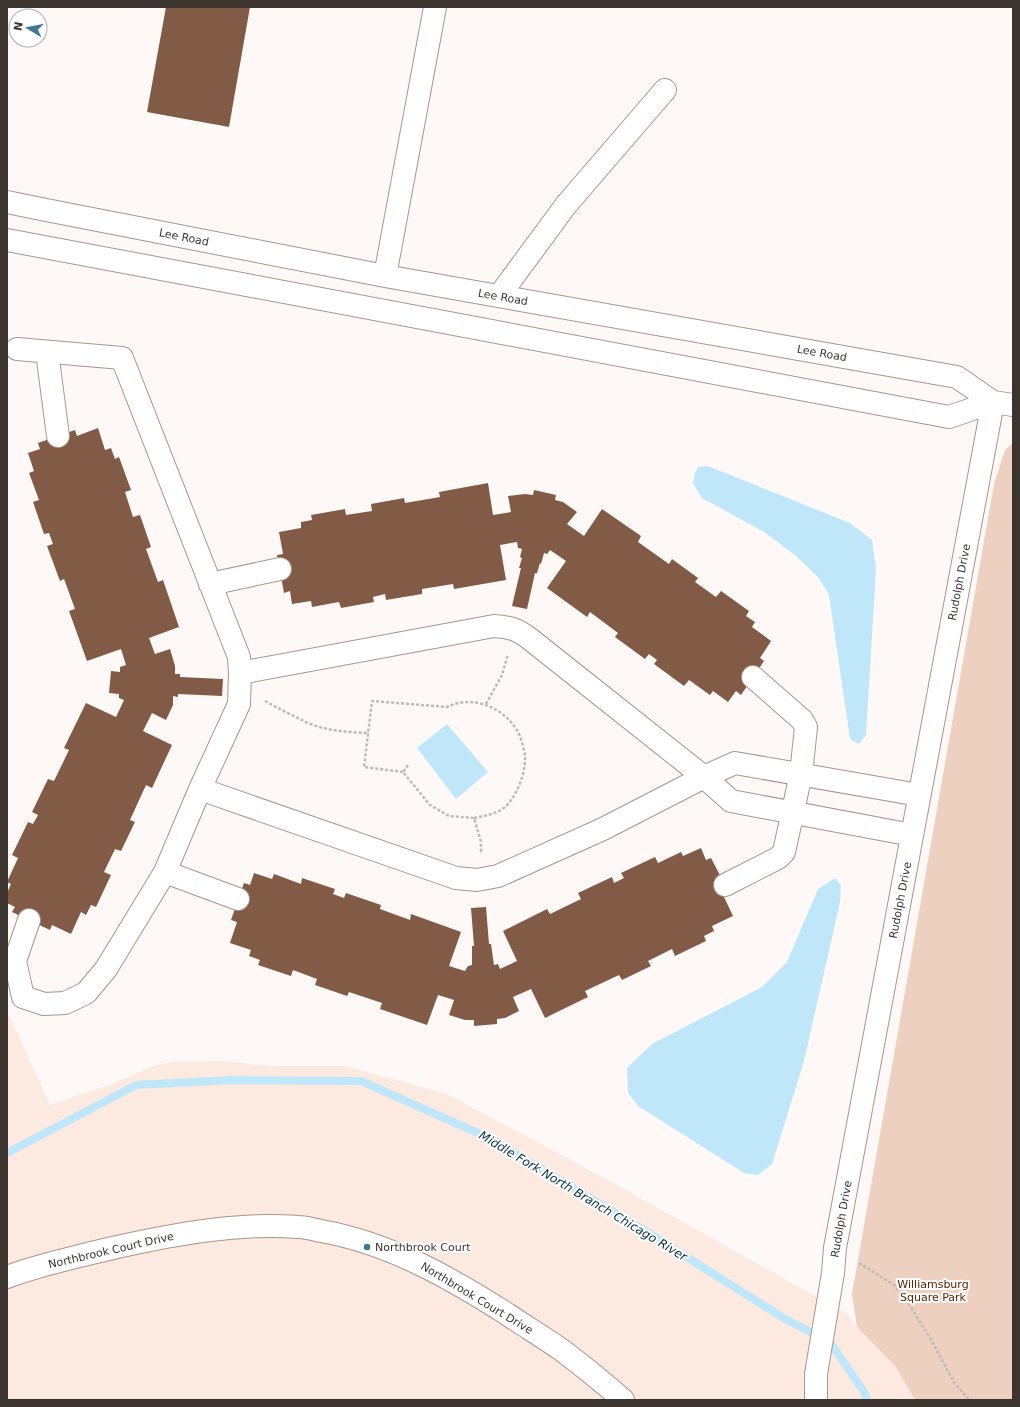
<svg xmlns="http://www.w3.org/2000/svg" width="1020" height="1407" font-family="'DejaVu Sans',sans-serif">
<rect width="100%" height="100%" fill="#fef9f7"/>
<path fill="#fce9e0" d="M 7,1011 L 50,1105 L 114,1083 L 153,1066 L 171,1062 L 224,1061 L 271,1066 L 345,1066 L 447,1094 L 608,1180 L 847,1314 L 857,1327 L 896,1367 L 915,1400 L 7,1400 Z"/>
<path fill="#eed0c1" d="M 1013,443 L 1013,1400 L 915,1400 L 896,1367 L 857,1327 L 852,1294 L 994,484 L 1005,450 Z"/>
<path fill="#c0e7f9" d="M 708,466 L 850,523 L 872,540 L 876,569 L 866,735 L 859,744 L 850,739 L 829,595 L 818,577 L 795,555 L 764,532 L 702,498 L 693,483 L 695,473 L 698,467 Z
M 447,724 L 488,772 L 456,799 L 417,748 Z
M 835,878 L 841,885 L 840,902 L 804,1061 L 772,1164 L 758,1175 L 744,1173 L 638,1106 L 628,1093 L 627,1068 L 652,1044 L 762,987 L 787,962 L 818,889 Z"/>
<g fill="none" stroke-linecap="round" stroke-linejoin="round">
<path stroke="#c0e7f9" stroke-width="8" d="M 7,1153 L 136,1085 L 232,1080 L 361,1081 L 489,1138 L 647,1232 L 785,1319 L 830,1342 L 864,1392 L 867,1400"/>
</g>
<path fill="#825b47" d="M 166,7 L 250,7 L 229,127 L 147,112 Z
M 98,428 L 105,450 L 111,448 L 115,459 L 119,457 L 131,490 L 125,492 L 133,517 L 140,515 L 151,547 L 146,549 L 158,582 L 163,580 L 179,627 L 149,638 L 155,654 L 170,649 L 175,666 L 175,674 L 180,674 L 180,677 L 223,679 L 222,696 L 178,694 L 178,697 L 173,696 L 173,705 L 166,720 L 152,713 L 143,731 L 172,745 L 152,788 L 146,785 L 130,820 L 135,822 L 121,851 L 115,849 L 104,872 L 111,875 L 96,907 L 91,905 L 86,915 L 81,912 L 71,934 L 52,925 L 50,930 L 12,912 L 15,907 L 7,903 L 7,893 L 11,884 L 7,882 L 18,858 L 12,855 L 28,822 L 33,824 L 38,815 L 32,812 L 48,779 L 54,781 L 69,750 L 64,748 L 86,703 L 116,717 L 124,700 L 119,698 L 119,694 L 109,693 L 111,671 L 120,672 L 120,667 L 126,665 L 121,649 L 87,661 L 69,611 L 75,609 L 64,579 L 60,581 L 47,546 L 53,544 L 49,533 L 44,534 L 33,502 L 39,500 L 29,473 L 34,471 L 28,453 L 40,449 L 38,443 L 75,430 L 77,436 Z
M 488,483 L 493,515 L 511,512 L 508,496 L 525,494 L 533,495 L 534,490 L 556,495 L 555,500 L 563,502 L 577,512 L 567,524 L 584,536 L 602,509 L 641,536 L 638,542 L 669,564 L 672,559 L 698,578 L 695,582 L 716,597 L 721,591 L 749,611 L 746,616 L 755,622 L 752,627 L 771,641 L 760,658 L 764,661 L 741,695 L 736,691 L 728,702 L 713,691 L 710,695 L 689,680 L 684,686 L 654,664 L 657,660 L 649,654 L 645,659 L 615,637 L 618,633 L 590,612 L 587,617 L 547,588 L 566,561 L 550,550 L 547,554 L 544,553 L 541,564 L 540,563 L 537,573 L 535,573 L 527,609 L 512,606 L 521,568 L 519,568 L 522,558 L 520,557 L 522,549 L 518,548 L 517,542 L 500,545 L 506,580 L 454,589 L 453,584 L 422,589 L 422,594 L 386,600 L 385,594 L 373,597 L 374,602 L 341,608 L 339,602 L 312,607 L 311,601 L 292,604 L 290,591 L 284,593 L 277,555 L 283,554 L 279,532 L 301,528 L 301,522 L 312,520 L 311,515 L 345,509 L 346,515 L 372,511 L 371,504 L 404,498 L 405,503 L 440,497 L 439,492 Z
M 701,848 L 706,860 L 711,858 L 725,885 L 729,895 L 724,897 L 733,916 L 712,926 L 714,931 L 704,936 L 706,941 L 675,956 L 672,949 L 648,961 L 651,966 L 622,980 L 619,975 L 585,991 L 588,997 L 545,1018 L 531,989 L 513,997 L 519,1011 L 505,1018 L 497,1019 L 497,1024 L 474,1026 L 474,1020 L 465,1020 L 449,1015 L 454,1000 L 438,995 L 427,1025 L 380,1009 L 382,1003 L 349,992 L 347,996 L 315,985 L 317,979 L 293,970 L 291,976 L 258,965 L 260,960 L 249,956 L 251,950 L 230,943 L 237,922 L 231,920 L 244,883 L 250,885 L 254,873 L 272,879 L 274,874 L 301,884 L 302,878 L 335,889 L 333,894 L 344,898 L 346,893 L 381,905 L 380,909 L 410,920 L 411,914 L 461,932 L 449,966 L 465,971 L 468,966 L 472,965 L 472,946 L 474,946 L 471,908 L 486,907 L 489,944 L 491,944 L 494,965 L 498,964 L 500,969 L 517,961 L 503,931 L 547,909 L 550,914 L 581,899 L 578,893 L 612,877 L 614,883 L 624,878 L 621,873 L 655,857 L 658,863 L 681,852 L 683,856 Z"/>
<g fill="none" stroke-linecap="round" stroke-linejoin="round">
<defs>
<path id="minor" d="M 7,202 L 41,209 L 385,276 L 957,377 L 993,402 L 1013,405
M 7,240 L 949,417 L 993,402
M 385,276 L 435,7
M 499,296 L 566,205 L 665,90
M 17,349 L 122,358 L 239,657 L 240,673 L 239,704 L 200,789 L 456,878 L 477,880 L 498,876 L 603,829 L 704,777 L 530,639 C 517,629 510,627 494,626 L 240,673
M 47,352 L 58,436
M 210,584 L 280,569
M 912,835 L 731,801 L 704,777 L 735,763 L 919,795
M 165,872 L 238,899
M 725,885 L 778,858 L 784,852 L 801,774 L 806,727 L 802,720 L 753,677
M 29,920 L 15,961 L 23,997 L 44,1004 L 65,1003 L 86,993 L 106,969 L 165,872 L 200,789
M 7,1277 C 38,1265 72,1258 104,1250 C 165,1236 235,1222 298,1227 C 305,1227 313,1229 321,1231 C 389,1243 449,1277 507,1314 C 526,1327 545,1338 563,1351 C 584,1367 604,1383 623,1400
M 816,1400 L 816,1374 L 833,1273 L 835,1248 L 993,402"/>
</defs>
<use href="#minor" stroke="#aa958b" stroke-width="24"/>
<path stroke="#c0bab7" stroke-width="2.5" stroke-dasharray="3 2" stroke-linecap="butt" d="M 265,701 C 278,708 291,715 304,721 C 324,731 347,732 369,733
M 486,704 L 502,675 L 508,654
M 408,765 L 403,772 L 430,805 L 449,816 L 474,818 L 481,842 L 481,854
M 403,772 L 364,767 L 372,701 L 447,707 C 473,694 506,708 519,734 C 521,738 526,755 525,760 C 525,775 516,797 505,807 C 496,814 485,816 474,818
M 859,1263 L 894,1285 L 907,1301 L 930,1338 L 955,1384 L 970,1400"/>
<use href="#minor" stroke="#fff" stroke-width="22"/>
</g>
<circle fill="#3e7891" stroke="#fff" stroke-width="1.5" cx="367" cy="1247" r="4"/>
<g text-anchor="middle" stroke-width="4" stroke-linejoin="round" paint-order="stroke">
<g font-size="11" fill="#3c342f" stroke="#fff">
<text transform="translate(184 237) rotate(11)" y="4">Lee Road</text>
<text transform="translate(503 297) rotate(10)" y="4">Lee Road</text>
<text transform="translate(822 353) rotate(10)" y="4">Lee Road</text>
<text transform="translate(959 582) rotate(-79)" y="4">Rudolph Drive</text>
<text transform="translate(900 900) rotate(-79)" y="4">Rudolph Drive</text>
<text transform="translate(841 1219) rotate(-80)" y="4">Rudolph Drive</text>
<text transform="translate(111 1250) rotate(-13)" y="4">Northbrook Court Drive</text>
<text transform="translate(477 1298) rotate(31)" y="4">Northbrook Court Drive</text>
</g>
<g font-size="11" fill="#3c342f" stroke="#fff" text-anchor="start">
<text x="375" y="1251">Northbrook Court</text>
</g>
<g font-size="11" fill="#592401" stroke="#fff">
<text x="933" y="1288">Williamsburg<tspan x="933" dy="13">Square Park</tspan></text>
</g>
<g font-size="12" font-style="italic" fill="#032f40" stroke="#fff">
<text transform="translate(583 1196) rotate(31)" y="4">Middle Fork North Branch Chicago River</text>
</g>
</g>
<rect width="1020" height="1407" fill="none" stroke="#3c342f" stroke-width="16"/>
<g transform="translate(28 28) rotate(280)"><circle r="19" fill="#ffffff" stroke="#b1aeac"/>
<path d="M0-3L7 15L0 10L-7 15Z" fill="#3e7891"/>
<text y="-6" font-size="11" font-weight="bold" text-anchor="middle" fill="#3c342f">N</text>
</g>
</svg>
